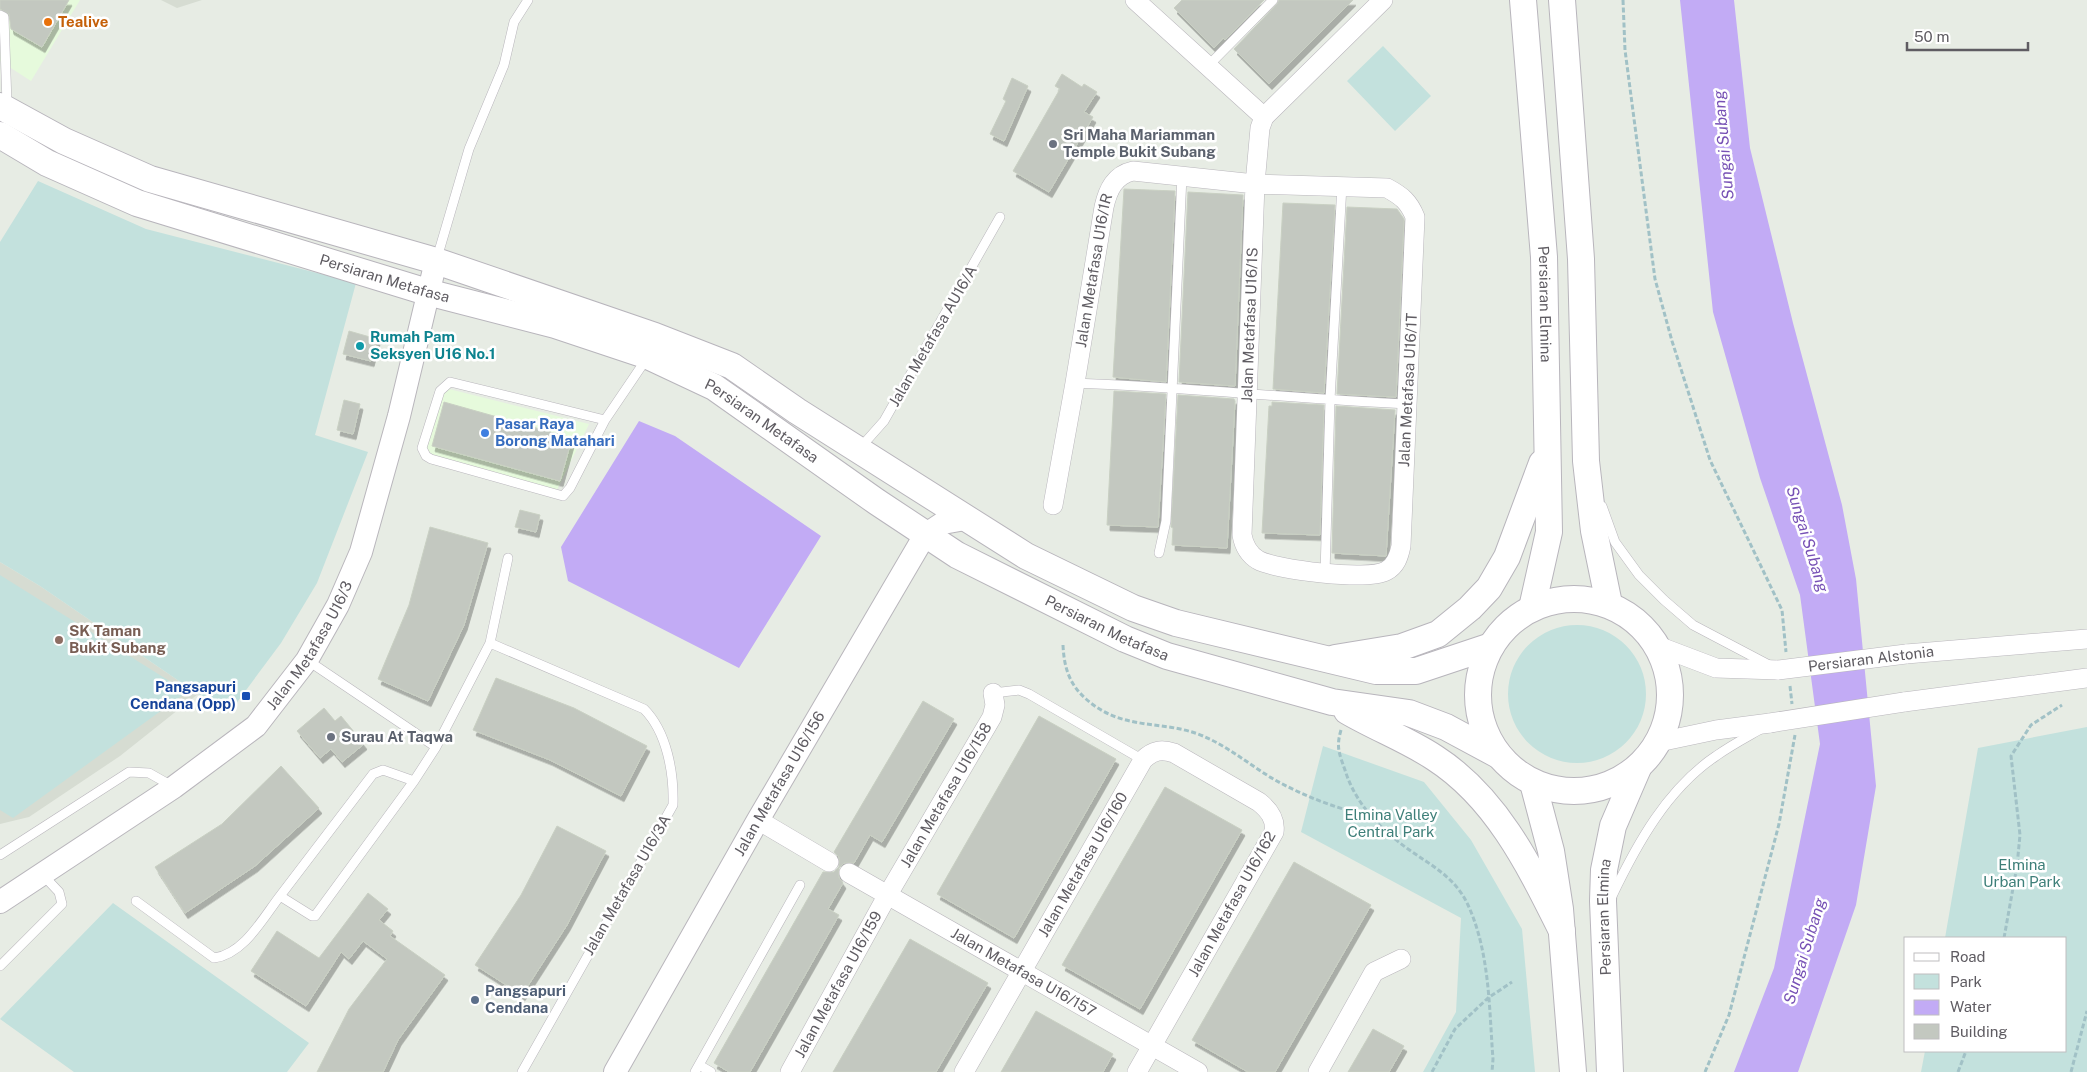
<svg xmlns="http://www.w3.org/2000/svg" width="2087" height="1072" font-family="'Public Sans',sans-serif">
<defs>
<filter id="shadow"><feDropShadow dx="3" dy="5.5" stdDeviation="0" flood-color="#0004"/></filter>
</defs>
<rect width="100%" height="100%" fill="#e7ece4"/>
<path fill="#e6fadc" d="M 0,0 L 80,0 L 31,81 L 0,61 Z
M 449,389 L 589,424 L 557,490 L 431,454 L 425,445 L 444,393 Z"/>
<path fill="#d6dcd2" d="M 161,0 L 202,0 L 177,8 Z
M 0,562 L 40,586 L 198,694 L 120,756 L 29,817 L 0,824 Z"/>
<path fill="#c3e1dd" d="M 1383,46 L 1431,96 L 1395,131 L 1347,81 Z
M 38,181 L 146,229 L 356,283 L 315,435 L 368,452 L 317,583 L 281,643 L 232,709 L 198,694 L 40,586 L 0,562 L 0,242 Z
M 0,575 L 187,692 L 13,818 L 0,810 Z
M1508 694a69 69 0 1 1 138 0a69 69 0 1 1-138 0Z
M 2087,727 L 2087,1072 L 1921,1072 L 1925,1051 L 2066,1051 L 2066,938 L 1945,938 L 1978,748 Z
M 1323,746 L 1424,782 L 1471,840 L 1522,929 L 1535,1072 L 1423,1072 L 1456,1012 L 1461,918 L 1301,832 Z
M 113,903 L 309,1043 L 287,1072 L 74,1072 L 0,1019 Z"/>
<path fill="#c2abf5" d="M 1680,0 L 1734,0 L 1750,148 L 1793,323 L 1842,505 L 1856,579 L 1876,786 L 1856,905 L 1798,1072 L 1734,1072 L 1774,968 L 1820,744 L 1800,595 L 1760,478 L 1713,312 Z
M 639,421 L 675,436 L 821,536 L 739,668 L 568,581 L 561,547 Z"/>
<path fill="#c3c8c0" stroke="#c9d0c3" filter="url(#shadow)" d="M 0,0 L 69,0 L 42,47 L 11,29 L 9,14 L 0,9 Z
M 1182,0 L 1264,0 L 1225,40 L 1223,38 L 1214,48 L 1174,8 Z
M 1279,0 L 1353,0 L 1269,84 L 1234,49 L 1277,4 Z
M 1062,74 L 1082,87 L 1084,84 L 1097,92 L 1084,112 L 1093,117 L 1049,192 L 1013,171 L 1060,89 L 1055,86 Z
M 1012,78 L 1028,86 L 1004,141 L 990,134 L 1006,101 L 1003,99 Z
M 1124,189 L 1175,191 L 1166,382 L 1113,377 Z
M 1188,192 L 1243,195 L 1235,386 L 1179,382 Z
M 1283,203 L 1335,205 L 1324,393 L 1273,389 Z
M 1347,207 L 1397,209 L 1404,219 L 1396,397 L 1337,394 Z
M 349,331 L 377,339 L 371,361 L 343,354 Z
M 1114,391 L 1166,394 L 1158,527 L 1107,525 Z
M 1178,395 L 1234,399 L 1235,401 L 1227,548 L 1172,545 L 1173,528 L 1171,527 Z
M 344,400 L 360,404 L 353,434 L 337,430 Z
M 444,402 L 572,438 L 560,481 L 432,446 Z
M 1272,402 L 1324,405 L 1320,535 L 1262,533 L 1269,406 L 1272,406 Z
M 1336,406 L 1395,410 L 1386,556 L 1332,553 Z
M 520,510 L 540,515 L 536,532 L 515,527 Z
M 430,527 L 488,543 L 464,625 L 428,701 L 378,679 L 409,605 Z
M 496,678 L 574,708 L 647,746 L 621,796 L 550,760 L 473,730 Z
M 923,701 L 954,719 L 882,842 L 870,835 L 854,863 L 844,863 L 839,868 L 839,878 L 843,883 L 828,909 L 839,915 L 750,1072 L 729,1072 L 714,1063 L 823,872 L 834,872 L 839,867 L 839,857 L 834,852 Z
M 324,708 L 335,721 L 341,716 L 364,744 L 342,762 L 331,749 L 320,758 L 297,731 Z
M 1039,716 L 1116,759 L 1014,938 L 937,894 Z
M 281,766 L 319,808 L 255,866 L 185,913 L 155,867 L 222,824 Z
M 1165,787 L 1242,830 L 1140,1009 L 1062,965 Z
M 557,826 L 606,851 L 567,925 L 522,995 L 475,965 L 521,895 Z
M 1294,862 L 1371,905 L 1275,1072 L 1248,1072 L 1192,1040 Z
M 368,893 L 388,909 L 379,920 L 393,931 L 390,936 L 445,975 L 398,1040 L 383,1072 L 317,1072 L 349,1009 L 387,959 L 363,941 L 349,959 L 341,952 L 306,1006 L 251,971 L 277,931 L 319,958 Z
M 910,939 L 988,983 L 964,1024 L 936,1072 L 833,1072 Z
M 1036,1011 L 1113,1054 L 1103,1072 L 1001,1072 Z
M 1373,1029 L 1404,1046 L 1389,1072 L 1348,1072 Z"/>
<g fill="none" stroke-linecap="round" stroke-linejoin="round">
<defs>
<path id="service" d="M 0,15 L 4,17 L 7,104
M 1208,66 L 1273,0
M 437,258 L 469,149 L 504,65 L 514,22 L 528,0
M 1075,383 C 1186,387 1296,399 1407,404
M 605,420 L 450,382 L 440,391 L 422,448 L 426,456 L 431,459 L 563,496 L 570,488 L 605,420 L 647,358
M 860,448 L 884,421 L 1000,217
M 1602,506 L 1615,542 L 1639,575 L 1664,600 L 1693,625 L 1769,665
M 1159,553 L 1166,521 L 1182,176
M 1325,574 L 1330,400 L 1342,185
M 490,643 L 644,709 C 667,732 674,773 673,805 L 522,1072
M 307,660 L 436,747
M 993,693 L 1019,690 L 1029,694 L 1143,760
M 0,855 L 129,772 L 149,773 L 172,786
M 280,896 L 373,774 L 383,770 L 414,781
M 1612,896 C 1637,844 1667,789 1716,756 C 1730,746 1745,738 1759,730
M 136,901 L 214,958 C 244,954 263,918 280,896 L 312,916 L 315,916 L 414,781 L 436,747 L 490,643 L 508,558
M 0,966 L 62,904 L 59,892 L 42,874
M 699,1065 L 711,1072
M 695,1072 L 800,885"/>
<g id="minor">
<path d="M 1135,0 L 1264,117"/>
<path id="s1" d="M 1053,505 L 1075,383 L 1104,207 C 1108,189 1115,175 1133,171 L 1255,184 L 1387,188 C 1402,196 1409,202 1415,217 L 1401,546 C 1399,556 1396,566 1386,571 C 1368,581 1276,570 1258,560 C 1248,554 1244,546 1242,535 L 1255,184 L 1260,128 L 1264,117 L 1383,0"/>
<path d="M 1658,646 L 1716,668 L 1778,670"/>
<path d="M 1906,654 L 2087,639"/>
<path d="M 1904,702 L 2087,678"/>
<path d="M 1659,742 L 1716,730 L 1770,723"/>
<path d="M 758,820 L 829,862"/>
<path id="s2" d="M 849,873 L 1198,1072"/>
<path id="s3" d="M 790,1072 L 887,896 L 992,717 L 995,705 L 993,693"/>
<path id="s4" d="M 964,1072 L 1143,760 C 1153,750 1162,749 1174,753 L 1259,802 C 1269,810 1276,819 1274,832 L 1137,1072"/>
<path d="M 1318,1072 L 1374,972 L 1401,959"/>
</g>
<g id="tertiary">
<path id="s5" d="M 0,902 L 174,787 L 256,726 L 307,660 L 338,605 L 361,552 L 399,416 L 436,261"/>
<path id="s6" d="M 615,1072 L 758,820 L 925,535 L 943,523 L 965,519"/>
</g>
<g id="secondary">
<path id="s7" d="M 1523,0 L 1544,257 L 1549,532 L 1532,608"/>
<path d="M 1562,0 L 1581,259 L 1586,461 L 1594,531 L 1609,604"/>
<path d="M 0,106 L 64,141 L 150,179 L 436,261 L 655,336 L 732,366 L 797,411 L 1026,556 L 1133,608 L 1176,623 L 1376,671 L 1416,671 L 1491,646"/>
<path id="s8" d="M 0,135 L 47,163 L 137,203 L 427,292 L 555,325 L 648,356 L 714,387 L 877,502 L 957,555 L 1125,639 L 1167,656 L 1332,702 L 1409,713 L 1446,727 L 1498,755"/>
<circle cx="1574" cy="695" r="96"/>
<path d="M 1335,658 L 1402,647 L 1438,634 L 1470,608 L 1489,588 L 1507,557 L 1542,463"/>
<path d="M 1347,711 C 1376,728 1408,740 1435,758 C 1497,798 1530,867 1562,931"/>
<path d="M 1533,783 L 1551,851 L 1560,909 L 1573,1072"/>
<path id="s9" d="M 1610,1072 L 1603,901 L 1604,870 L 1613,826 L 1638,768"/>
</g>
</defs>
<use href="#service" stroke="#b9b6bc" stroke-width="10"/>
<use href="#minor" stroke="#b9b6bc" stroke-width="20"/>
<use href="#tertiary" stroke="#b9b6bc" stroke-width="24"/>
<use href="#secondary" stroke="#b8b5bc" stroke-width="28"/>
<path stroke="#a1c1c6" stroke-width="3" stroke-dasharray="5 2.5" stroke-linecap="butt" d="M 1623,0 L 1625,50 L 1655,279 L 1672,341 L 1710,460 L 1782,610 L 1786,652
M 1063,645 C 1064,667 1069,684 1086,699 C 1123,732 1163,719 1203,736 C 1229,747 1251,766 1275,780 C 1304,796 1337,809 1370,816
M 1790,686 L 1792,704
M 1341,730 C 1336,747 1339,753 1345,770 C 1355,803 1380,829 1408,849 C 1432,866 1455,877 1468,905 C 1490,953 1489,1008 1493,1059 L 1492,1072
M 2004,938 L 2017,866 L 2020,835 L 2011,756 L 2031,725 L 2062,705
M 1432,1072 L 1455,1029 L 1488,998 L 1512,982
M 1705,1072 L 1729,1015 L 1779,824 L 1795,735
M 1958,1072 L 1966,1051
M 2071,1072 L 2087,1011"/>
<use href="#service" stroke="#fff" stroke-width="9"/>
<use href="#minor" stroke="#fff" stroke-width="19"/>
<use href="#tertiary" stroke="#fff" stroke-width="22"/>
<use href="#secondary" stroke="#fff" stroke-width="26"/>
<defs>
<path id="minor-bridge" d="M 1778,670 L 1906,654
M 1770,723 L 1904,702"/>
</defs>
<use href="#minor-bridge" stroke="#b9b6bc" stroke-width="20" stroke-linecap="butt"/>
<use href="#minor-bridge" stroke="#fff" stroke-width="19"/>
</g>
<circle fill="#e8710a" stroke="#fff" stroke-width="2" cx="48" cy="22" r="5"/>
<g fill="#6b7280" stroke="#fff" stroke-width="2">
<circle cx="1053" cy="144" r="5"/>
<circle cx="331" cy="737" r="5"/>
</g>
<circle fill="#0f9aa8" stroke="#fff" stroke-width="2" cx="360" cy="346" r="5"/>
<circle fill="#3f7fe0" stroke="#fff" stroke-width="2" cx="485" cy="433" r="5"/>
<circle fill="#8d6e63" stroke="#fff" stroke-width="2" cx="59" cy="640" r="5"/>
<rect fill="#1a4fb4" stroke="#fff" stroke-width="2" x="241" y="691" width="10" height="10" rx="2.5"/>
<circle fill="#5c6f8a" stroke="#fff" stroke-width="2" cx="475" cy="1000" r="5"/>
<g text-anchor="middle" stroke-width="5" stroke-linejoin="round" paint-order="stroke">
<g font-size="15" font-weight="bold" fill="#c56008" stroke="#fff" text-anchor="start">
<text x="58" y="27">Tealive</text>
</g>
<g font-size="15" font-weight="bold" fill="#5b616d" stroke="#fff" text-anchor="start">
<text x="1063" y="140">Sri Maha Mariamman<tspan x="1063" dy="17">Temple Bukit Subang</tspan></text>
<text x="341" y="742">Surau At Taqwa</text>
</g>
<g font-size="15" fill="#5f5c62" stroke="#fff">
<text dy="5" stroke="none"><textPath href="#s1" startOffset="238">Jalan Metafasa U16/1R</textPath></text>
<text dy="5" stroke="none"><textPath href="#s8" startOffset="412">Persiaran Metafasa</textPath></text>
<text dy="5" stroke="none"><textPath href="#s7" startOffset="305">Persiaran Elmina</textPath></text>
<text dy="5" stroke="none"><textPath href="#s1" startOffset="1378">Jalan Metafasa U16/1S</textPath></text>
<text transform="translate(933 336) rotate(-60)" y="5">Jalan Metafasa AU16/A</text>
<text transform="translate(1408 390) rotate(-87)" y="5">Jalan Metafasa U16/1T</text>
<text dy="5" stroke="none"><textPath href="#s8" startOffset="818">Persiaran Metafasa</textPath></text>
<text dy="5" stroke="none"><textPath href="#s8" startOffset="1222">Persiaran Metafasa</textPath></text>
<text dy="5" stroke="none"><textPath href="#s5" startOffset="408">Jalan Metafasa U16/3</textPath></text>
<text transform="translate(1871 659) rotate(-7)" y="5">Persiaran Alstonia</text>
<text dy="5" stroke="none"><textPath href="#s6" startOffset="332">Jalan Metafasa U16/156</textPath></text>
<text dy="5" stroke="none"><textPath href="#s3" startOffset="318">Jalan Metafasa U16/158</textPath></text>
<text dy="5" stroke="none"><textPath href="#s4" startOffset="239">Jalan Metafasa U16/160</textPath></text>
<text transform="translate(627 885) rotate(-60)" y="5">Jalan Metafasa U16/3A</text>
<text transform="translate(1232 904) rotate(-61)" y="5">Jalan Metafasa U16/162</text>
<text dy="5" stroke="none"><textPath href="#s9" startOffset="155">Persiaran Elmina</textPath></text>
<text dy="5" stroke="none"><textPath href="#s2" startOffset="201">Jalan Metafasa U16/157</textPath></text>
<text dy="5" stroke="none"><textPath href="#s3" startOffset="100">Jalan Metafasa U16/159</textPath></text>
</g>
<g font-size="15" font-weight="bold" fill="#0d838f" stroke="#fff" text-anchor="start">
<text x="370" y="342">Rumah Pam<tspan x="370" dy="17">Seksyen U16 No.1</tspan></text>
</g>
<g font-size="15" font-weight="bold" fill="#366cbe" stroke="#fff" text-anchor="start">
<text x="495" y="429">Pasar Raya<tspan x="495" dy="17">Borong Matahari</tspan></text>
</g>
<g font-size="15" font-weight="bold" fill="#785e54" stroke="#fff" text-anchor="start">
<text x="69" y="636">SK Taman<tspan x="69" dy="17">Bukit Subang</tspan></text>
</g>
<g font-size="15" font-weight="bold" fill="#164399" stroke="#fff" text-anchor="end">
<text x="236" y="692">Pangsapuri<tspan x="236" dy="17">Cendana (Opp)</tspan></text>
</g>
<g font-size="15" fill="#3e7f79" stroke="#fff">
<text x="1391" y="820">Elmina Valley<tspan x="1391" dy="17">Central Park</tspan></text>
<text x="2022" y="870">Elmina<tspan x="2022" dy="17">Urban Park</tspan></text>
</g>
<g font-size="15" font-weight="bold" fill="#4e5e75" stroke="#fff" text-anchor="start">
<text x="485" y="996">Pangsapuri<tspan x="485" dy="17">Cendana</tspan></text>
</g>
<g font-size="16" font-style="italic" fill="#7751b5" stroke="#fff">
<text transform="translate(1723 145) rotate(-95)" y="6">Sungai Subang</text>
<text transform="translate(1808 539) rotate(73)" y="6">Sungai Subang</text>
<text transform="translate(1804 951) rotate(-73)" y="6">Sungai Subang</text>
</g>
</g>
<rect x="1904" y="937" width="162" height="115" fill="#ffffff" stroke="#bfbec0"/>
<rect x="1914" y="953" width="25" height="8" fill="#ffffff" stroke="#bfbec0"/>
<text x="1950" y="962" font-size="15" fill="#5f5c62">Road</text>
<rect x="1914" y="974" width="25" height="15" fill="#c3e1dd" stroke="#bfbec0"/>
<text x="1950" y="987" font-size="15" fill="#5f5c62">Park</text>
<rect x="1914" y="1000" width="25" height="15" fill="#c2abf5" stroke="#bfbec0"/>
<text x="1950" y="1012" font-size="15" fill="#5f5c62">Water</text>
<rect x="1914" y="1024" width="25" height="15" fill="#c3c8c0" stroke="#bfbec0"/>
<text x="1950" y="1037" font-size="15" fill="#5f5c62">Building</text>
<path d="M1907 42v8h121v-8" fill="none" stroke="#5f5c62" stroke-width="2.5"/>
<text x="1914" y="42" font-size="15" fill="#5f5c62" stroke="#ffffff" stroke-width="4" paint-order="stroke">50 m</text>
</svg>
